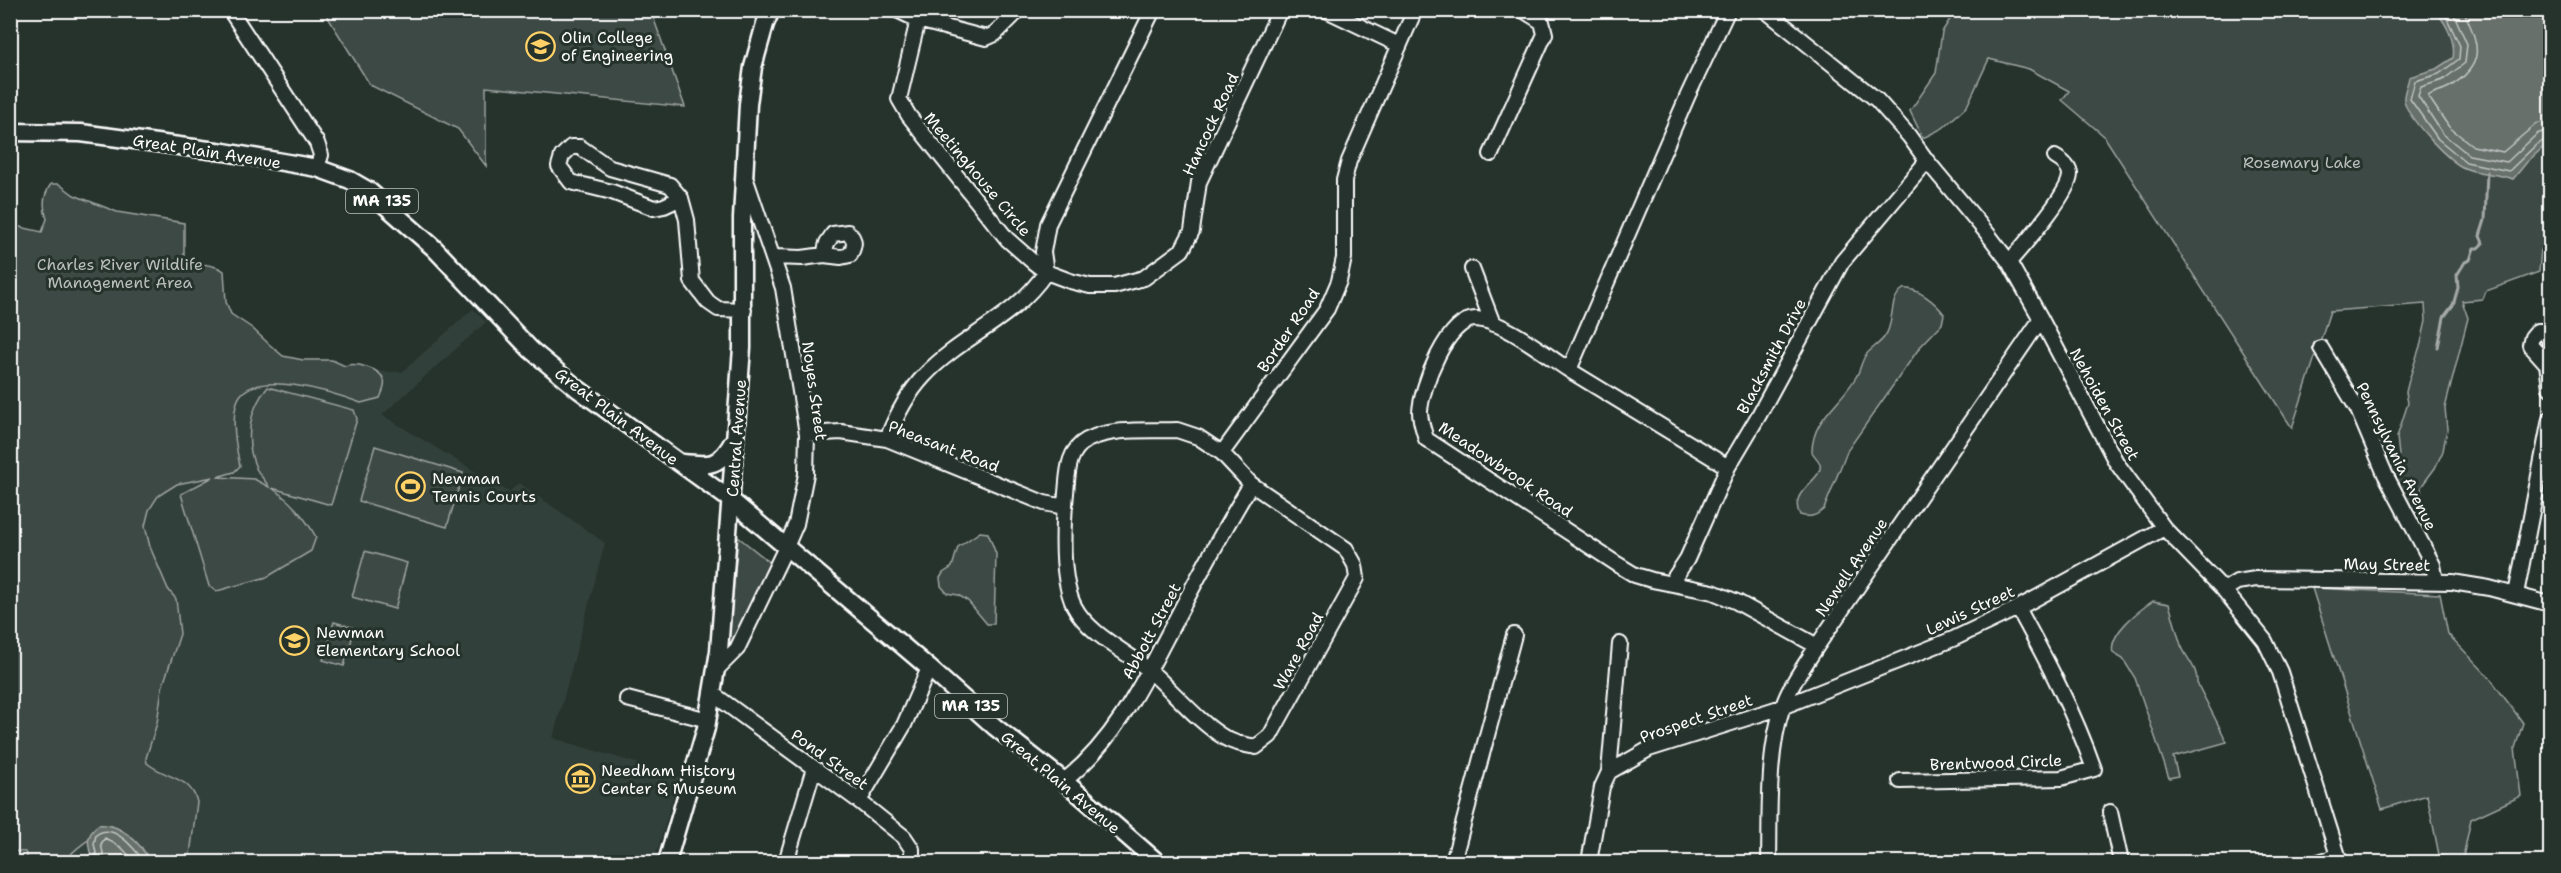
<svg xmlns="http://www.w3.org/2000/svg" width="2561" height="873" font-family="'Shantell Sans',sans-serif">
<rect width="100%" height="100%" fill="#26332d"/>
<filter id="ink" filterUnits="userSpaceOnUse"><feTurbulence type="fractalNoise" baseFrequency=".0167" numOctaves="2"/><feDisplacementMap in="SourceGraphic" scale="12" xChannelSelector="R" yChannelSelector="G"/><feConvolveMatrix kernelMatrix="1 2 1 2 8 2 1 2 1" color-interpolation-filters="sRGB"/></filter>
<g filter="url(#ink)">
<path fill="#333f3a" d="M 10,305 L 345,371 L 402,372 L 473,309 L 486,322 L 382,415 L 509,492 L 519,483 L 605,543 L 553,738 L 679,776 L 654,862 L 11,862 Z"/>
<path fill="#3e4944" stroke="#9ea4a2" stroke-width="1.5" d="M 324,11 L 651,11 L 685,107 L 486,87 L 486,166 L 458,129 L 370,85 Z
M 1955,11 L 2550,11 L 2550,246 L 2541,249 L 2539,272 L 2486,291 L 2483,299 L 2462,301 L 2468,318 L 2445,408 L 2447,429 L 2443,451 L 2435,468 L 2421,487 L 2423,508 L 2418,512 L 2411,513 L 2388,475 L 2399,455 L 2397,437 L 2408,403 L 2406,392 L 2409,380 L 2421,343 L 2426,321 L 2425,304 L 2330,311 L 2292,428 L 2104,136 L 2062,100 L 2069,91 L 2029,69 L 1989,59 L 1967,106 L 1943,128 L 1923,138 L 1910,111 L 1936,73 L 1942,32 Z
M 51,184 L 59,184 L 74,195 L 117,212 L 184,223 L 184,260 C 196,265 214,263 224,271 L 226,302 L 231,314 L 252,328 L 270,345 L 283,356 L 303,360 L 332,360 L 345,366 C 355,362 380,368 384,380 C 386,386 382,393 380,398 L 361,403 C 337,394 249,365 237,402 C 231,421 236,447 240,466 L 234,472 L 217,477 L 254,479 L 269,487 C 266,481 259,475 256,468 C 244,441 249,408 268,387 L 354,410 L 357,419 L 331,505 L 272,488 C 291,501 305,517 316,537 L 311,551 L 267,577 L 217,591 L 209,586 L 181,494 L 213,477 L 177,484 L 158,496 L 149,510 L 145,526 L 150,547 L 168,589 L 176,599 L 180,634 L 162,688 L 157,723 L 146,758 L 147,763 C 164,778 191,776 197,802 L 189,862 L 150,862 L 142,848 L 112,826 C 93,837 77,845 64,862 L 29,862 L 25,852 L 11,851 L 11,225 L 42,232 L 47,219 C 42,206 43,195 51,184 Z
M 1903,289 C 1917,287 1936,303 1944,314 L 1942,324 L 1920,347 L 1847,451 L 1824,509 C 1816,516 1810,518 1800,515 C 1787,490 1824,481 1820,464 C 1819,460 1814,456 1812,452 C 1812,418 1841,404 1856,377 C 1860,371 1861,363 1865,356 C 1871,348 1880,344 1885,336 C 1895,323 1888,299 1903,289 Z
M 375,446 L 463,473 L 447,527 L 359,501 Z
M 980,532 L 988,533 L 996,554 L 994,624 L 987,624 L 968,601 L 958,595 L 947,593 L 941,586 L 940,578 L 943,573 L 952,567 L 958,547 Z
M 738,537 L 772,564 L 733,646 L 728,650 Z
M 365,551 L 407,563 L 395,609 L 352,597 Z
M 2312,588 L 2440,594 L 2448,634 L 2490,678 L 2523,723 L 2515,748 L 2521,796 L 2471,819 L 2462,862 L 2439,855 L 2427,795 L 2382,809 Z
M 2153,601 L 2169,604 C 2173,617 2176,629 2180,642 C 2184,657 2198,666 2197,683 L 2227,742 L 2173,757 L 2178,776 L 2169,778 L 2135,678 L 2123,659 L 2113,653 C 2108,634 2138,611 2153,601 Z
M 334,622 L 355,628 L 344,666 L 323,660 Z"/>
<path fill="#67706c" stroke="#a4a9a7" stroke-width="1.5" d="M 2436,11 L 2550,11 L 2550,141 L 2527,162 L 2513,179 C 2497,173 2475,174 2462,167 C 2446,158 2407,118 2404,100 C 2403,93 2408,84 2409,77 L 2436,69 L 2453,58 C 2456,40 2446,24 2436,11 Z
M 98,825 C 120,822 142,844 150,862 L 93,862 C 88,846 84,837 98,825 Z"/>
<g fill="none" stroke-linecap="round" stroke-linejoin="round">
<path stroke="#c2c6c4" stroke-width="1.5" d="M 2443,10 L 2460,46 L 2459,59 L 2439,74 L 2415,81 L 2410,99 L 2438,139 L 2466,162 L 2509,171 L 2537,144 L 2550,137
M 2452,10 L 2467,44 L 2465,63 L 2443,80 L 2421,87 L 2418,96 L 2443,134 L 2469,155 L 2507,162 L 2537,134 L 2550,129
M 2463,10 C 2480,45 2486,65 2449,87 C 2442,91 2434,92 2428,96 L 2449,127 L 2473,146 L 2503,152 L 2536,124 L 2550,120
M 98,862 L 94,844 L 96,835 C 113,821 135,849 144,862
M 105,862 L 101,844 L 105,838 L 122,848 L 135,862"/>
<path stroke="#a4a9a7" stroke-width="3" d="M 2438,347 L 2444,317 L 2453,305 L 2458,288 L 2457,275 L 2465,262 L 2470,260 L 2474,248 L 2478,248 L 2483,243 L 2480,236 L 2485,220 L 2487,172"/>
<defs>
<path id="minor" d="M 230,10 L 317,143 L 321,155 L 317,168
M 897,10 L 918,20 L 899,99 L 909,116 L 1007,239 L 1033,262 L 1046,272 L 1070,281 L 1090,286 L 1114,286 L 1144,278 L 1182,250 L 1192,231 L 1199,182 L 1280,10
M 1326,10 L 1399,45
M 1728,10 L 1688,95 L 1569,370 C 1546,355 1504,321 1476,319 C 1447,318 1421,388 1420,412 C 1420,421 1424,431 1426,439 L 1617,564 L 1635,575 L 1652,580 L 1713,592 L 1737,602 L 1817,646
M 1765,10 L 1877,100 L 1909,136 L 1927,161 L 1987,233 L 2009,262 L 2041,319 L 2116,462 L 2164,528 L 2224,590 L 2265,641 L 2280,672 L 2340,862
M 918,20 L 986,38 L 995,34 L 1019,10
M 1491,154 L 1545,34 L 1542,22 L 1523,10
M 681,198 L 670,185 L 610,168 L 580,147 L 571,147 L 562,156 L 559,166 L 571,182 L 612,192 L 654,208 L 664,206 L 681,198 L 687,220 L 692,281 L 708,302 L 718,309 L 744,310
M 774,257 L 802,258 L 824,255 L 827,243 L 833,234 L 848,232 C 856,240 855,245 850,255 L 841,257 L 824,255
M 2009,262 C 2021,248 2071,192 2070,174 C 2069,166 2062,161 2055,157
M 1472,269 L 1493,324
M 1046,272 L 1043,252 L 1048,224 L 1153,10
M 2550,345 L 2547,364 L 2550,388
M 2321,348 L 2358,410 L 2385,474 L 2433,565 L 2436,581
M 2547,364 L 2530,345 L 2532,337 L 2537,331 L 2543,331 L 2550,340
M 1569,370 L 1728,467
M 1177,430 L 1198,437 L 1222,453 L 1251,484 L 1346,549 L 1355,565 L 1357,578 L 1270,736 L 1256,747 C 1246,745 1235,744 1225,738 C 1197,721 1175,693 1150,671 C 1126,651 1089,635 1074,606 C 1060,577 1063,525 1066,493 C 1068,473 1067,451 1087,440 C 1113,427 1149,431 1177,430 Z
M 807,434 L 841,432 L 887,439 L 1044,503 L 1065,507
M 887,439 C 896,416 907,394 924,376 C 962,335 1013,321 1046,272
M 1222,453 L 1327,309 L 1339,281 L 1344,258 L 1344,180 L 1349,161 L 1415,10
M 1671,583 L 1687,559 L 1728,467 L 1759,415 L 1842,262 L 1927,161
M 2224,590 L 2237,582 L 2256,579 L 2452,582 L 2489,588 L 2550,604
M 2516,594 L 2550,419
M 717,669 L 737,649 L 786,547 L 796,524 L 806,474 L 807,434 L 783,288 L 746,180
M 713,694 L 859,801 L 904,837 L 912,849 L 912,862
M 627,699 L 708,720
M 1609,772 L 1620,644
M 1064,781 C 1117,739 1144,680 1175,621 C 1199,575 1224,529 1251,484
M 1900,781 L 2061,778 L 2094,769 C 2074,712 2047,661 2018,608
M 859,801 L 904,725 L 929,668
M 2110,812 L 2121,862
M 786,862 L 814,768
M 1453,862 L 1514,635
M 1589,862 L 1602,787 L 1609,772 L 1649,749 L 1782,707 L 1953,639 L 2018,608 L 2164,528
M 1769,862 C 1770,814 1767,752 1783,706 C 1790,685 1805,665 1817,646 L 2041,319
M 2318,862 L 2338,856"/>
<path id="major" d="M 10,132 L 81,133 L 224,152 L 317,168 L 350,180 L 369,191 L 434,248 L 531,350 L 578,389 L 732,501 L 929,668 L 995,727 L 1064,781 L 1157,862
M 682,463 C 711,466 719,467 734,440
M 667,862 L 706,728 L 719,651 L 742,348 L 742,218 L 748,104 L 753,67 L 765,24 L 771,10"/>
</defs>
<use href="#minor" stroke="#fff" stroke-width="18"/>
<use href="#major" stroke="#fff" stroke-width="21"/>
<use href="#minor" stroke="#26332d" stroke-width="14"/>
<use href="#major" stroke="#26332d" stroke-width="16"/>
</g>
</g>
<defs>
<symbol id="university-ring" viewBox="-11 -11 22 22"><circle r="9.5" fill="#26332d" stroke="#ffd166" stroke-width="1.5"/><path d="M0-5L7-2L0 1L-7-2ZM-4 1L0 2.5L4 1V4Q0 6-4 4Z" fill="#ffd166"/></symbol>
<symbol id="stadium-ring" viewBox="-11 -11 22 22"><circle r="9.5" fill="#26332d" stroke="#ffd166" stroke-width="1.5"/><path d="M0-5a6.5 5 0 1 0 0 10a6.5 5 0 1 0 0-10ZM-3.5-1.8h7v3.6h-7Z" fill="#ffd166"/></symbol>
<symbol id="school-ring" viewBox="-11 -11 22 22"><circle r="9.5" fill="#26332d" stroke="#ffd166" stroke-width="1.5"/><path d="M0-5L7-2L0 1L-7-2ZM-4 1L0 2.5L4 1V4Q0 6-4 4Z" fill="#ffd166"/></symbol>
<symbol id="museum-ring" viewBox="-11 -11 22 22"><circle r="9.5" fill="#26332d" stroke="#ffd166" stroke-width="1.5"/><path d="M0-6L6-3V-2H-6V-3ZM-5-1h2V3h-2ZM-1-1h2V3h-2ZM3-1h2V3H3ZM-6 4H6V6H-6Z" fill="#ffd166"/></symbol>
</defs>
<g fill-rule="evenodd">
<use href="#university-ring" x="524" y="30" width="33" height="33"/>
<use href="#stadium-ring" x="394" y="470" width="33" height="33"/>
<use href="#school-ring" x="278" y="624" width="33" height="33"/>
<use href="#museum-ring" x="564" y="762" width="33" height="33"/>
</g>
<g text-anchor="middle" stroke-width="6" stroke-linejoin="round" paint-order="stroke">
<g fill="#26332d" stroke="#bec2c0" stroke-width="1.5">
<rect x="346" y="189" width="72" height="24" rx="4.5"/>
<rect x="935" y="694" width="72" height="24" rx="4.5"/>
</g>
<g font-size="15" font-weight="bold" fill="#fff">
<text x="382" y="206">MA 135</text>
<text x="971" y="711">MA 135</text>
</g>
<g font-size="16" fill="#fff" stroke="#26332d" text-anchor="start">
<text x="561" y="43">Olin College<tspan x="561" dy="18">of Engineering</tspan></text>
<text x="432" y="484">Newman<tspan x="432" dy="18">Tennis Courts</tspan></text>
<text x="316" y="638">Newman<tspan x="316" dy="18">Elementary School</tspan></text>
<text x="601" y="776">Needham History<tspan x="601" dy="18">Center &amp; Museum</tspan></text>
</g>
<g font-size="16" fill="#fff" stroke="#26332d">
<text transform="translate(1210 124) rotate(-65)" y="6">Hancock Road</text>
<text transform="translate(207 151) rotate(9)" y="6">Great Plain Avenue</text>
<text transform="translate(978 174) rotate(50)" y="6">Meetinghouse Circle</text>
<text transform="translate(1288 330) rotate(-56)" y="6">Border Road</text>
<text transform="translate(1771 356) rotate(-62)" y="6">Blacksmith Drive</text>
<text transform="translate(815 391) rotate(82)" y="6">Noyes Street</text>
<text transform="translate(2105 404) rotate(61)" y="6">Nehoiden Street</text>
<text transform="translate(617 416) rotate(37)" y="6">Great Plain Avenue</text>
<text transform="translate(736 438) rotate(-86)" y="6">Central Avenue</text>
<text transform="translate(944 446) rotate(21)" y="6">Pheasant Road</text>
<text transform="translate(2397 456) rotate(64)" y="6">Pennsylvania Avenue</text>
<text transform="translate(1506 469) rotate(34)" y="6">Meadowbrook Road</text>
<text transform="translate(2387 564) rotate(1)" y="6">May Street</text>
<text transform="translate(1851 567) rotate(-56)" y="6">Newell Avenue</text>
<text transform="translate(1970 610) rotate(-25)" y="6">Lewis Street</text>
<text transform="translate(1151 631) rotate(-62)" y="6">Abbott Street</text>
<text transform="translate(1298 651) rotate(-61)" y="6">Ware Road</text>
<text transform="translate(1696 718) rotate(-19)" y="6">Prospect Street</text>
<text transform="translate(830 759) rotate(36)" y="6">Pond Street</text>
<text transform="translate(1996 762) rotate(-2)" y="6">Brentwood Circle</text>
<text transform="translate(1061 782) rotate(40)" y="6">Great Plain Avenue</text>
</g>
<g font-size="16" fill="#bbbfbe" stroke="#26332d">
<text x="2302" y="168">Rosemary Lake</text>
<text x="120" y="270">Charles River Wildlife<tspan x="120" dy="18">Management Area</tspan></text>
</g>
</g>
<rect width="2561" height="873" fill="none" stroke="#26332d" stroke-width="36"/>
<rect x="18" y="18" width="2525" height="837" fill="none" stroke="#fff" stroke-width="2" filter="url(#ink)"/>
</svg>
